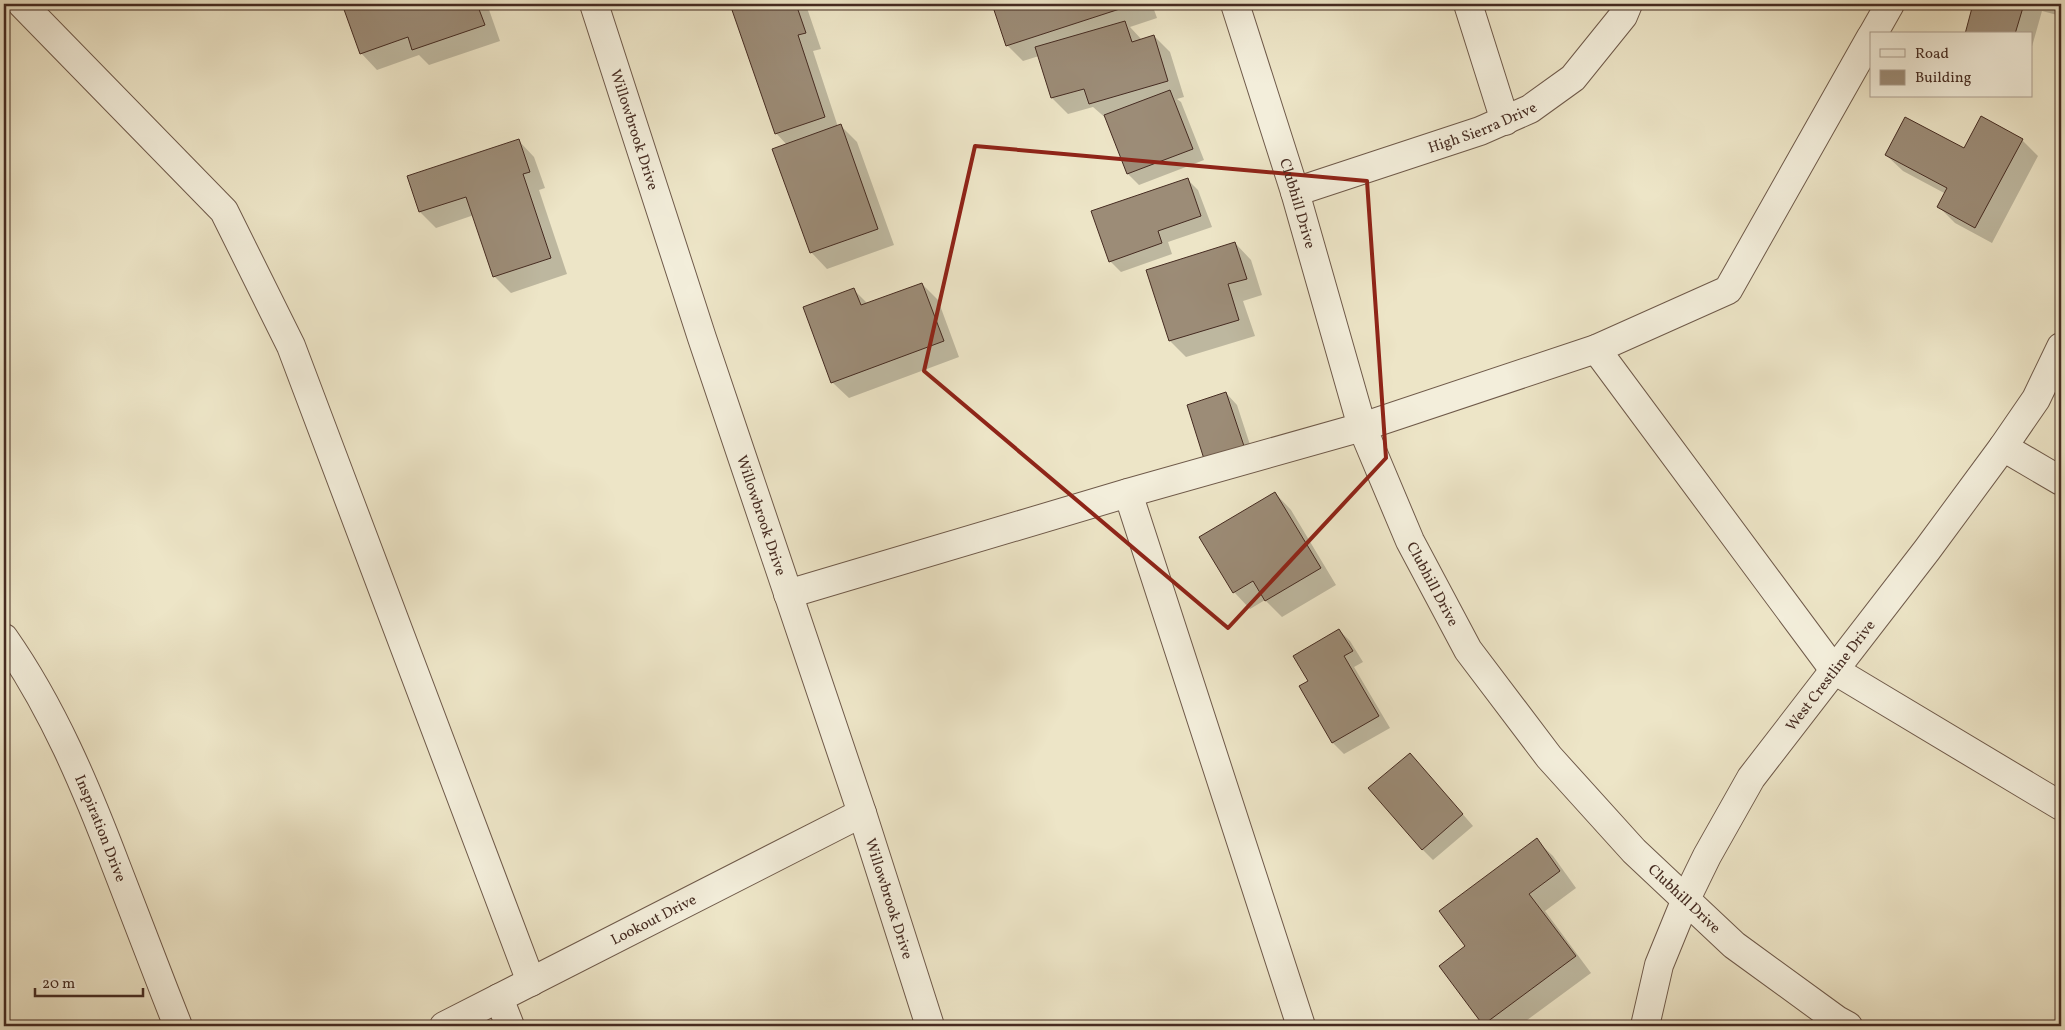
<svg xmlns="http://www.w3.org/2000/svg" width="2065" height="1030" font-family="Vollkorn,serif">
<rect width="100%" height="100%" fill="#ede5c7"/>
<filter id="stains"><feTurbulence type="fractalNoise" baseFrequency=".004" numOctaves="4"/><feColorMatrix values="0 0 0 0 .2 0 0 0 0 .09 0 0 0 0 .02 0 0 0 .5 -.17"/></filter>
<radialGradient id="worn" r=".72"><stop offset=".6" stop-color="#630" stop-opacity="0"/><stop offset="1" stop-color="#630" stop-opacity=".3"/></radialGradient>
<path fill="#0003" d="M 343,4 L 487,4 L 500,41 L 429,65 L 419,55 L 377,70 L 361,53 Z
M 754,4 L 803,4 L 807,8 L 821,49 L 813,51 L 838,127 L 841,126 L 857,142 L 894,245 L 827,269 L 811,252 L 787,145 L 776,133 L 734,10 Z
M 993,4 L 1152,4 L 1157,18 L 1130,27 L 1142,40 L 1154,36 L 1170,52 L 1184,97 L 1177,99 L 1181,102 L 1204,160 L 1139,185 L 1128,174 L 1108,120 L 1093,107 L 1068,114 L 1052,98 L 1039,56 L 1023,61 L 1007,45 Z
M 1975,4 L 2061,4 L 2061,16 L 2042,11 L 2031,50 L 2031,34 L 1966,34 Z
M 518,140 L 534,157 L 545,188 L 539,190 L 567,274 L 511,293 L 494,276 L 474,215 L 436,228 L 420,212 Z
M 2022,140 L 2038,156 L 1992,243 L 1955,223 L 1939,207 L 1946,194 L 1903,171 L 1886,155 L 1965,150 Z
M 1187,179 L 1198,190 L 1212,227 L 1168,242 L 1172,254 L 1121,272 L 1110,261 Z
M 1235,243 L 1251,260 L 1262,295 L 1243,301 L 1255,336 L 1186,357 L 1170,341 L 1147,271 Z
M 922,284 L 938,300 L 959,357 L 849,398 L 832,382 L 854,290 L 868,304 Z
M 1226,393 L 1237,405 L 1254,457 L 1216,469 Z
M 1275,493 L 1291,510 L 1336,585 L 1282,617 L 1265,600 L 1250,609 L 1234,592 Z
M 1339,630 L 1350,641 L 1363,662 L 1354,667 L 1390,728 L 1344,754 L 1333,743 L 1300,687 L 1310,681 Z
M 1421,766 L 1473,826 L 1433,860 L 1422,849 Z
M 1536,840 L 1553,856 L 1576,888 L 1545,911 L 1591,973 L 1519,1026 L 1486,1026 L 1484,1024 Z"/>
<path fill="#9c8c77" stroke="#452b21" d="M 342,4 L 477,4 L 485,25 L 412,50 L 408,37 L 360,54 Z
M 750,4 L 796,4 L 806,33 L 798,35 L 825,117 L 775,134 L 732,10 Z
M 992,4 L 1135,4 L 1006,46 Z
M 1973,4 L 2024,4 L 2015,34 L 1965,34 Z
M 1125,21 L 1132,42 L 1154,35 L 1168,81 L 1089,104 L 1084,89 L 1051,98 L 1035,47 Z
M 1170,90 L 1193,149 L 1127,174 L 1104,115 Z
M 1981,116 L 2023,139 L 1975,228 L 1937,207 L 1947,188 L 1885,155 L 1905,117 L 1964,148 Z
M 841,124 L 878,229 L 810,253 L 772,149 Z
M 519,139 L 530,172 L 523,174 L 551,258 L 493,277 L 466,197 L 419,212 L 407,176 Z
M 1188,178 L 1201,216 L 1158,231 L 1162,243 L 1109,262 L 1091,211 Z
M 1235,242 L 1247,279 L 1228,284 L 1239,320 L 1169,341 L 1146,270 Z
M 922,283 L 944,341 L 831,383 L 803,307 L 854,288 L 861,305 Z
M 1226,392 L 1244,446 L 1204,459 L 1187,405 Z
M 1275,492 L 1321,568 L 1265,601 L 1253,581 L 1233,593 L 1199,537 Z
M 1339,629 L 1353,651 L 1344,656 L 1379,716 L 1332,743 L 1299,686 L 1308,681 L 1293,656 Z
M 1410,753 L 1463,814 L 1422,850 L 1368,788 Z
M 1537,838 L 1560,871 L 1529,894 L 1576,956 L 1483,1025 L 1439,966 L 1465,946 L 1439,911 Z"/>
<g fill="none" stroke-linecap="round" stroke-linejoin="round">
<defs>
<g id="minor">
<path d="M 22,4 L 224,211 L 291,346 L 531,982"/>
<path id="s1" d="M 594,4 L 702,338 L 862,813 L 930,1026"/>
<path id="s2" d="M 1235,4 L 1295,192 L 1362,427 L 1410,541 L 1468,650 L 1549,757 L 1634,851 L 1734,945 L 1837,1020 L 1848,1026"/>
<path d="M 1468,4 L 1505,121"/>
<path d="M 1873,34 L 1890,4"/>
<path id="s3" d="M 1295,192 L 1480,131 L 1530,109 L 1573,78 L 1623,16 L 1628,4"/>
<path d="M 1596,349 L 1834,670 L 2061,806"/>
<path d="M 2003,447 L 2061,481"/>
<path d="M 1128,493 L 1301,1026"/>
<path d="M 788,594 L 1128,493 L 1362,427 L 1596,349 L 1728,290 L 1871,37"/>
<path id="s4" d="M 4,638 C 53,708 86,787 116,866 C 137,920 157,973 178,1026"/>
<path d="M 499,998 L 510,1026"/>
<path id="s5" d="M 444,1026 L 862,813"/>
<path id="s6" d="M 1645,1026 L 1659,965 L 1686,899 L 1707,856 L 1751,778 L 1927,550 L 2003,447 L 2036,399 L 2061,347"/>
</g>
</defs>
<use href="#minor" stroke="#6f5a4a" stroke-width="30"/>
<use href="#minor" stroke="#f3eedb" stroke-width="28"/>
</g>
<path fill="none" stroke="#8f2418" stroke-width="4" stroke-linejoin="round" d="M 975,146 L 1367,181 L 1386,458 L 1228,628 L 924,371 Z"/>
<g text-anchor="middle" stroke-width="5" stroke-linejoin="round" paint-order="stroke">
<g font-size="15" fill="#452b21" stroke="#f3eedb">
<text dy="5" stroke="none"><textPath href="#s3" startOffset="198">High Sierra Drive</textPath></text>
<text dy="5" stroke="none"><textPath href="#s1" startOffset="132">Willowbrook Drive</textPath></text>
<text dy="5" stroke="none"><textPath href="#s2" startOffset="209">Clubhill Drive</textPath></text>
<text dy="5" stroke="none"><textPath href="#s1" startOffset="538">Willowbrook Drive</textPath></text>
<text dy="5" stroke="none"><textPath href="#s2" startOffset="614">Clubhill Drive</textPath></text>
<text dy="5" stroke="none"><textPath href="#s6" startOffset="401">West Crestline Drive</textPath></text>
<text dy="5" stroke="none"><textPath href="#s4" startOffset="214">Inspiration Drive</textPath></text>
<text dy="5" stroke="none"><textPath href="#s2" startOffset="1019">Clubhill Drive</textPath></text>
<text dy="5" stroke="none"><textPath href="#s1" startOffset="942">Willowbrook Drive</textPath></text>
<text dy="5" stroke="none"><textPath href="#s5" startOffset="235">Lookout Drive</textPath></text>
</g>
</g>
<rect width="2065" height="1030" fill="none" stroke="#ede5c7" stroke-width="20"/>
<rect x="5" y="5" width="2055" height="1020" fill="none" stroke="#452b21" stroke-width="2.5"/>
<rect x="10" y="10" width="2045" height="1010" fill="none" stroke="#452b21"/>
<rect x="1870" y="32" width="162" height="65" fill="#f3eedb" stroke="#ada091"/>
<rect x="1880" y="49" width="25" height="8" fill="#f3eedb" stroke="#ada091"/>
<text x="1915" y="58" font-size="15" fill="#452b21">Road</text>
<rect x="1880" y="70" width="25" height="15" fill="#9c8c77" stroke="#ada091"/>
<text x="1915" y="82" font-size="15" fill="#452b21">Building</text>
<path d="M35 988v8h108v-8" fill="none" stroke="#452b21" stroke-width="2.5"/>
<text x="42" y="988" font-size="15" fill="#452b21" stroke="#f3eedb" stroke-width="4" paint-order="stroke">20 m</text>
<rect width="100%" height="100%" filter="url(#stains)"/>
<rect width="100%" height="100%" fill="url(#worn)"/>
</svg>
